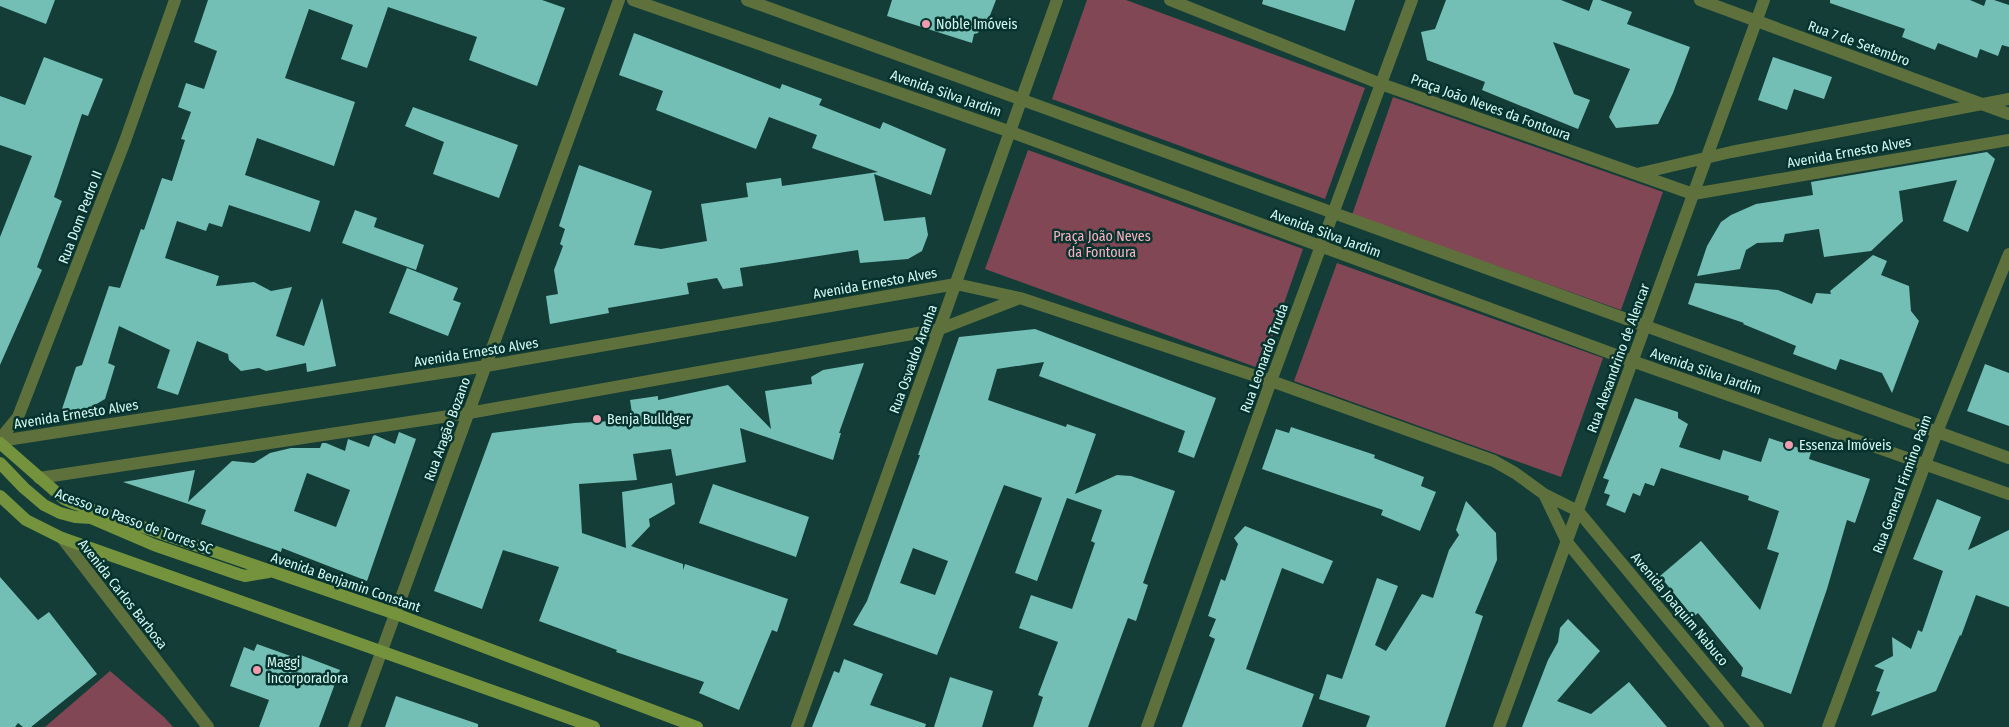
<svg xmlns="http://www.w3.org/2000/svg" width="2009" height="727" font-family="'Fira Sans Condensed',sans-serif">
<rect width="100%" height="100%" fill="#143d38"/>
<path fill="#814755" d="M 1087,0 L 1126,0 L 1365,88 L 1325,199 L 1052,99 Z
M 1393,97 L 1663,192 L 1621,310 L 1352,215 Z
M 1028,150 L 1303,249 L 1261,369 L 985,269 Z
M 1337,263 L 1603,358 L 1561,477 L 1294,381 Z
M 110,671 L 164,717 L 173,727 L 45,727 Z"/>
<path fill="#73bfb6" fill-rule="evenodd" d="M 0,0 L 55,0 L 46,24 L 0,6 Z
M 208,0 L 542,0 L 565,8 L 537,86 L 469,60 L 477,37 L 388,7 L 367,68 L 341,59 L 353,25 L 309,9 L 285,78 L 355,102 L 334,166 L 257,138 L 245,175 L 320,201 L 310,232 L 229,205 L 222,227 L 209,223 L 206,231 L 177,221 L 165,258 L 219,276 L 216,286 L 254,282 L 271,291 L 292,287 L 276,336 L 304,346 L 322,298 L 336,366 L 307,372 L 306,363 L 266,371 L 259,368 L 241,371 L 229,360 L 228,354 L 197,341 L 178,395 L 157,388 L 170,350 L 119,326 L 108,363 L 115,366 L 105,399 L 88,409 L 61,412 L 76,367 L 82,365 L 109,286 L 120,288 L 141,229 L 144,230 L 162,178 L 172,181 L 185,140 L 181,139 L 191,112 L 178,107 L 186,83 L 204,89 L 217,51 L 194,42 Z
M 892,0 L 996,0 L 987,23 L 982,24 L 978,33 L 974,34 L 972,43 L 887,16 Z
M 1263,0 L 1355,0 L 1345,31 L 1262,4 Z
M 1446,0 L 1561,0 L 1589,11 L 1593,0 L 1600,0 L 1632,12 L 1627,24 L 1690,47 L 1673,93 L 1658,124 L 1616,128 L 1609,117 L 1630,69 L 1553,42 L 1574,94 L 1590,100 L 1578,129 L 1482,90 L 1485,82 L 1427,60 L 1421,32 L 1435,29 Z
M 1830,0 L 1970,0 L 1984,6 L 1986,0 L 1994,0 L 2009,5 L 2009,47 L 2002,45 L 1998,56 L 1980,49 L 1977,58 L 1938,43 L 1935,50 L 1902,37 L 1905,29 L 1830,3 Z
M 634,33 L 780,89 L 782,84 L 822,99 L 819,105 L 880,129 L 883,122 L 946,149 L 931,195 L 874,174 L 884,221 L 925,217 L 928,235 L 922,251 L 908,259 L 860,263 L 858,250 L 740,268 L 743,286 L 723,289 L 717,278 L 687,283 L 689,294 L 608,308 L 609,313 L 550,324 L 546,296 L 558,294 L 554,270 L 563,246 L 560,244 L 565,229 L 559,226 L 579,165 L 652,191 L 634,245 L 661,249 L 707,241 L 701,204 L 748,197 L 746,183 L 781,178 L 782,186 L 878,172 L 812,148 L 817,135 L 769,117 L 756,149 L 656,110 L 663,91 L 619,75 Z
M 44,57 L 103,79 L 88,116 L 82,114 L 54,197 L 62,201 L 37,267 L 42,270 L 0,365 L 0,237 L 32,156 L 0,145 L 0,96 L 25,105 Z
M 1773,57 L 1832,77 L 1824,99 L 1794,89 L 1787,110 L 1758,100 Z
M 413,107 L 518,145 L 499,198 L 433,174 L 444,142 L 405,126 Z
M 1987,152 L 1995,159 L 1968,232 L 1943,221 L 1957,180 L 1899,191 L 1903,221 L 1871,251 L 1824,257 L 1819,229 L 1785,234 L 1783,242 L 1757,243 L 1746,250 L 1740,269 L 1697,276 L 1707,246 L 1721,222 L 1731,215 L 1756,204 L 1813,195 L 1811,182 Z
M 355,210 L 377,218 L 374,227 L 424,245 L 416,270 L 342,243 Z
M 1873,255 L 1887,261 L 1881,275 L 1909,286 L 1911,311 L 1919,321 L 1892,393 L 1882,373 L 1840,359 L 1836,370 L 1793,354 L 1796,346 L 1743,324 L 1744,323 L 1688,304 L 1695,283 L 1778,290 L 1812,304 L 1816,293 L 1831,294 L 1830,291 Z
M 407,268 L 458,288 L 453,300 L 461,303 L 448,336 L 389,313 Z
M 1035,329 L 1216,398 L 1194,458 L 1178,452 L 1185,431 L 1039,376 L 1044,362 L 997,369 L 988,400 L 1066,427 L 1067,424 L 1096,434 L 1075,494 L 1117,475 L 1131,476 L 1175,491 L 1143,583 L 1148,585 L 1136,621 L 1128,618 L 1088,727 L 1033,727 L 1043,697 L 1038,695 L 1058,642 L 1019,628 L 1031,595 L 1072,609 L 1095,543 L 1091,541 L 1102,510 L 1067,498 L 1037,581 L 1015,573 L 1042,498 L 1004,485 L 937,655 L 853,625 L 867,601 L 920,455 L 918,455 L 959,337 ZM 913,548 L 948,561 L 935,595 L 900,583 Z
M 864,363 L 839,433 L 841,433 L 833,460 L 740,428 L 746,462 L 676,476 L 671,449 L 633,454 L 637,480 L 579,484 L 582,533 L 626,548 L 622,492 L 672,483 L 675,504 L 649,519 L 650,526 L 631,546 L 683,564 L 683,570 L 685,564 L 788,599 L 777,632 L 772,630 L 739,710 L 699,693 L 704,682 L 616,652 L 617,650 L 539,621 L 559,567 L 503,550 L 482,609 L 434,591 L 492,433 L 575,423 L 633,420 L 630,400 L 658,396 L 658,400 L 728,385 L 771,429 L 765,391 L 812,384 L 811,377 L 823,370 Z
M 1985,364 L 2009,373 L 2009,426 L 1967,411 Z
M 1635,398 L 1678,412 L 1678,418 L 1688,424 L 1679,447 L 1720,460 L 1723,450 L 1761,462 L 1769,438 L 1811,452 L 1809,459 L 1870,479 L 1855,523 L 1847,520 L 1827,589 L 1791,694 L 1741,676 L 1743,668 L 1698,613 L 1693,617 L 1660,576 L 1701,541 L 1760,610 L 1779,553 L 1767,549 L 1779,511 L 1748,500 L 1749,496 L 1661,468 L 1654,486 L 1645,483 L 1640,496 L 1633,493 L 1625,513 L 1606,505 L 1610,495 L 1604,493 L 1609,480 L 1603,478 Z
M 1291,427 L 1375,455 L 1374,458 L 1424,477 L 1421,486 L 1436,492 L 1420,531 L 1381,515 L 1383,510 L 1262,469 L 1276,429 L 1289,433 Z
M 399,432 L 416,439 L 367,581 L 282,548 L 281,552 L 201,524 L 206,510 L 123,482 L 195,470 L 188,502 L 232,461 L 254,463 L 270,453 L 291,448 L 320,448 L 322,443 L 326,443 L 345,451 L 348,439 L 369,447 L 373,436 L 375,435 L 395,444 ZM 307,473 L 350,490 L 336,527 L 294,511 Z
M 713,484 L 809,517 L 796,557 L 699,523 Z
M 1937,499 L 1981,517 L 1968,550 L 2009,530 L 2009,607 L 1976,595 L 1961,636 L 1960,635 L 1936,691 L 1871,716 L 1880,692 L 1876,691 L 1884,670 L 1874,666 L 1893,656 L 1892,637 L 1911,649 L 1918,630 L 1922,632 L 1943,571 L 1913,559 Z
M 1466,501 L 1496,533 L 1497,560 L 1475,613 L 1483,616 L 1445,727 L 1366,727 L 1370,716 L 1319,699 L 1327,674 L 1342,679 L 1377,578 L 1398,586 L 1375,645 L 1386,651 L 1422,594 L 1433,598 L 1449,550 L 1459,535 L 1456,530 Z
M 1245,526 L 1333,561 L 1323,584 L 1282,568 L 1246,669 L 1314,694 L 1302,727 L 1182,727 L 1215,639 L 1209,636 L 1216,619 L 1208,616 L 1221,579 L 1225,581 L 1238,544 L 1234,538 Z
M 0,577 L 38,620 L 49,612 L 97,674 L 31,727 L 23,727 L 18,723 L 15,727 L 0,727 Z
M 1568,619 L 1600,651 L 1557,701 L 1591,714 L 1629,682 L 1667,727 L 1522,727 L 1548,660 L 1558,642 L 1560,628 Z
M 257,644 L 296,658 L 298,654 L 340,670 L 319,727 L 259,727 L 269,700 L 230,686 L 244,647 L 254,651 Z
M 844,659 L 883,674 L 870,705 L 926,724 L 925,727 L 812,727 L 834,671 L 839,673 Z
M 950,677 L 993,691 L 982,727 L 934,727 Z
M 396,696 L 478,724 L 478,727 L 385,727 Z"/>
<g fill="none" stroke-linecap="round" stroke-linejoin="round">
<path stroke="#5e713d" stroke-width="12" d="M 1170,0 L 1381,84 L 1693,194 L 2009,140
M 1700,0 L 2009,114
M 1637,174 L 1731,152 L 2009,99
M 0,439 L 18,417 L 125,141 L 175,0
M 0,441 L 486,366 L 956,284 L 1020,298 L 1271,381 L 1494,461 L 1515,473 L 1544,494 L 1578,511 L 1758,727
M 39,478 L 469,413 L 940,329 L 1020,298
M 1544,494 L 1567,542 L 1718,727
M 62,538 L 208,727
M 354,727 L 619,0
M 797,727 L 1057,0
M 1147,727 L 1271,381 L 1412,0
M 1499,727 L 1764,0
M 1828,727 L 1937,432 L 2009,254"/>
<path stroke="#5e713d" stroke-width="12" d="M 633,0 L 1011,132 L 1632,361 L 2009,494
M 747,0 L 2009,458"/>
<path stroke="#75923c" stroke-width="12" d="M 0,443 L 64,499 L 73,503 L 396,614 L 697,727
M 0,463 L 24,488 L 44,505 L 60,513 L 75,517 L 91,518 L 154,545 L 238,574 L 245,576 L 269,572
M 0,496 L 26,520 L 62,538 L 594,727"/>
</g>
<g fill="#f29aae" stroke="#07332e" stroke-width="2">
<circle cx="926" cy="24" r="5"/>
<circle cx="597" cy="419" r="5"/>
<circle cx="1789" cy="445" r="5"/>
<circle cx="257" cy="670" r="5"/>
</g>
<g text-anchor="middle" stroke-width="5" stroke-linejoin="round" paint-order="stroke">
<g font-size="14" fill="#d6fbf5" stroke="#07332e" text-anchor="start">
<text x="936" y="29">Noble Imóveis</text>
<text x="607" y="424">Benja Bulldger</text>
<text x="1799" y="450">Essenza Imóveis</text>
<text x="267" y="667">Maggi<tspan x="267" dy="16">Incorporadora</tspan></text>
</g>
<g font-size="14" fill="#d6fbf5" stroke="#07332e">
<text transform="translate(1859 43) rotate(20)" y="5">Rua 7 de Setembro</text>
<text transform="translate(946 93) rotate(19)" y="5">Avenida Silva Jardim</text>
<text transform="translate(1491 107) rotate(20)" y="5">Praça João Neves da Fontoura</text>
<text transform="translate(1849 152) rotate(-10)" y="5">Avenida Ernesto Alves</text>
<text transform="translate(80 217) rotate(-69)" y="5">Rua Dom Pedro II</text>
<text transform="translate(1326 233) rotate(20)" y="5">Avenida Silva Jardim</text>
<text transform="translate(875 283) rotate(-10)" y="5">Avenida Ernesto Alves</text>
<text transform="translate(476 352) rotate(-9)" y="5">Avenida Ernesto Alves</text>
<text transform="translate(1264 358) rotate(-70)" y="5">Rua Leonardo Truda</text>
<text transform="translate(1618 358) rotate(-70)" y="5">Rua Alexandrino de Alencar</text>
<text transform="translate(913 359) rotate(-70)" y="5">Rua Osvaldo Aranha</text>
<text transform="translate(1706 371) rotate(19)" y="5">Avenida Silva Jardim</text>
<text transform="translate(76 414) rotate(-9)" y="5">Avenida Ernesto Alves</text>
<text transform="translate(447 429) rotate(-70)" y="5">Rua Aragão Bozano</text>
<text transform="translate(1902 484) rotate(-70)" y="5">Rua General Firmino Paim</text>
<text transform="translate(134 521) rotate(20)" y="5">Acesso ao Passo de Torres SC</text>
<text transform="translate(346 582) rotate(19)" y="5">Avenida Benjamin Constant</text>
<text transform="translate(123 594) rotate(52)" y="5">Avenida Carlos Barbosa</text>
<text transform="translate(1680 609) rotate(50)" y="5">Avenida Joaquim Nabuco</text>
</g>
<g font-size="14" fill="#fbb2c1" stroke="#07332e">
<text x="1102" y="241">Praça João Neves<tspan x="1102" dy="16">da Fontoura</tspan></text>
</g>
</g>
</svg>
